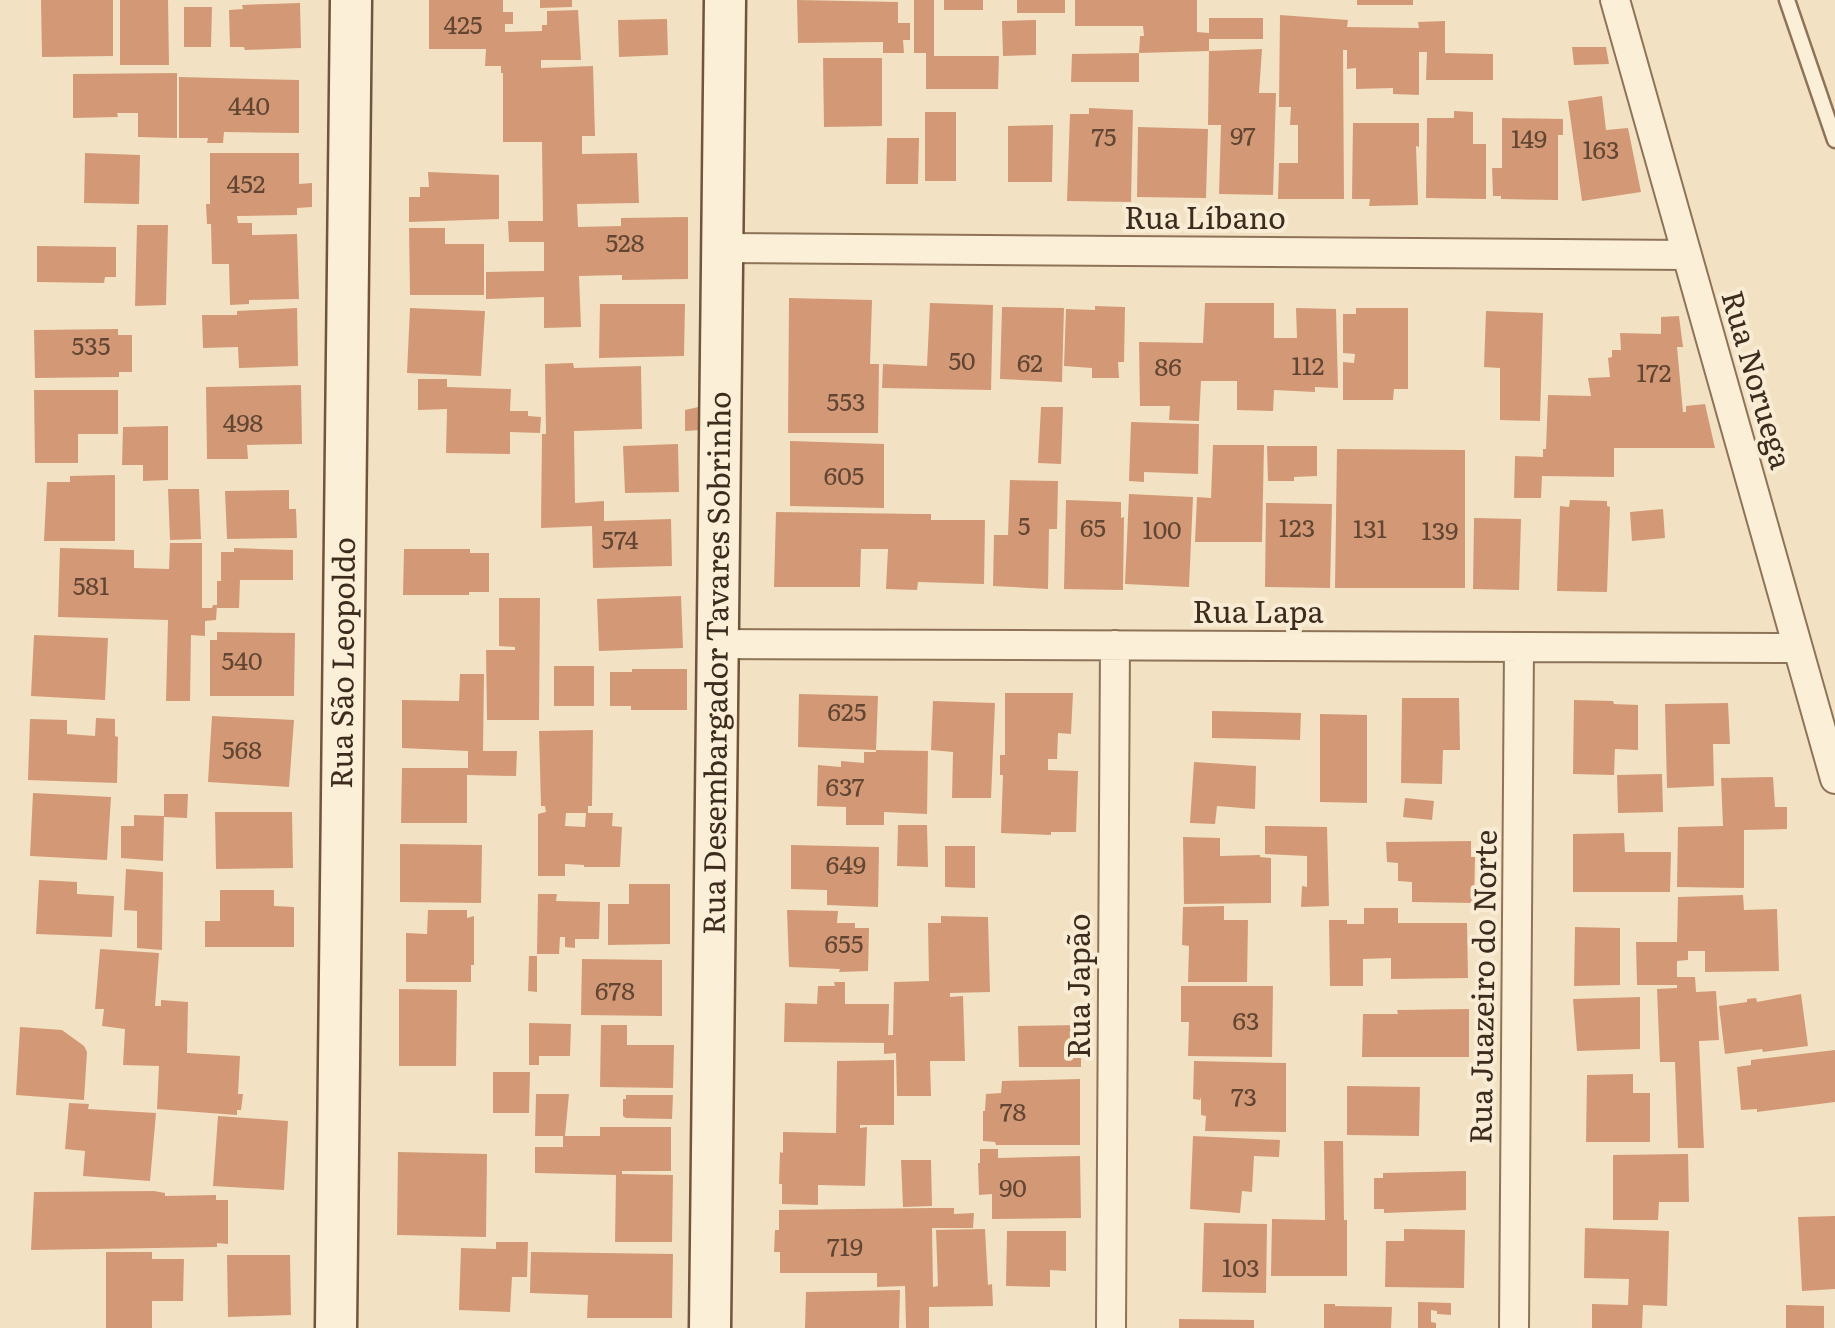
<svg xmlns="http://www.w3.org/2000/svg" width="1835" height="1328" font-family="Literata,serif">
<rect width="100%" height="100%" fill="#f2e2c3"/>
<path fill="#d39976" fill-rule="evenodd" d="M 41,0 L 113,0 L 113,56 L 42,57 Z
M 120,0 L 168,0 L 169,65 L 120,65 Z
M 429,0 L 503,0 L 503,12 L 513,12 L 513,24 L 505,24 L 505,32 L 542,31 L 542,25 L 547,25 L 547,11 L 578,10 L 581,60 L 541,60 L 541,68 L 593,66 L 595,136 L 582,136 L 582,154 L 637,153 L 639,203 L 577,204 L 578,227 L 621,226 L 621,218 L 688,217 L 688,279 L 622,280 L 622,275 L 579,276 L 581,327 L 544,328 L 544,297 L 486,299 L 486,272 L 544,271 L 544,242 L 509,242 L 508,221 L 543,221 L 542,142 L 503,142 L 503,73 L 501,73 L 501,66 L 485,66 L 486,49 L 429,49 Z
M 540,0 L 572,0 L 572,7 L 540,8 Z
M 797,0 L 898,2 L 898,23 L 910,23 L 910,40 L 903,40 L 904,53 L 883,53 L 883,42 L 798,43 Z
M 914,0 L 934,0 L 934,56 L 999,56 L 998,89 L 926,89 L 926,53 L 914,53 Z
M 944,0 L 983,0 L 983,10 L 944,10 Z
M 1017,0 L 1065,0 L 1065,13 L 1017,13 Z
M 1075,0 L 1197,0 L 1197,32 L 1209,33 L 1209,18 L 1263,18 L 1263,39 L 1209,39 L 1209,51 L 1139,53 L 1139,82 L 1071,82 L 1072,54 L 1139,53 L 1140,36 L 1144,36 L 1143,26 L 1075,26 Z
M 1357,0 L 1413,0 L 1413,5 L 1357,5 Z
M 300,3 L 301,48 L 245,50 L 244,47 L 230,47 L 229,10 L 243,9 L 242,5 Z
M 184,7 L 212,7 L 211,47 L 184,47 Z
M 1280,15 L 1348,20 L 1347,27 L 1419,28 L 1418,22 L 1445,21 L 1445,53 L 1493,54 L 1493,80 L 1426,80 L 1427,52 L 1419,52 L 1419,95 L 1393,94 L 1393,88 L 1356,89 L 1356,68 L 1347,69 L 1347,50 L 1343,50 L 1344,199 L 1278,199 L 1279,163 L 1298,163 L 1298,125 L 1290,125 L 1291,107 L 1279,107 Z
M 667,19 L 668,55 L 619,57 L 618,20 Z
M 1036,20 L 1036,55 L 1003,56 L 1002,21 Z
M 1572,47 L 1606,47 L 1609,64 L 1574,65 Z
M 1262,49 L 1259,93 L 1276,93 L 1273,195 L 1219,194 L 1221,125 L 1208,125 L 1209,51 Z
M 823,58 L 882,58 L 882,126 L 824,127 Z
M 177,73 L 177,138 L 138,137 L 138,113 L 117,113 L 118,117 L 73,118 L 73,74 Z
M 179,77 L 299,80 L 299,133 L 224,132 L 223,143 L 207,143 L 208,138 L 179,138 Z
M 1602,96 L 1606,130 L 1628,128 L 1641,192 L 1582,201 L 1568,101 Z
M 1089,108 L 1133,110 L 1131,202 L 1067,201 L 1070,114 L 1089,114 Z
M 1454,111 L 1473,112 L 1473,144 L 1486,144 L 1486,199 L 1426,198 L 1427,118 L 1454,118 Z
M 925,112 L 956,112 L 956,181 L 925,181 Z
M 1502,118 L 1563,119 L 1563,135 L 1558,135 L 1558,200 L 1501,199 L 1501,196 L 1493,196 L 1492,168 L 1502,168 Z
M 1353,123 L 1419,123 L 1419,147 L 1416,146 L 1418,205 L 1369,206 L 1370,199 L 1352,199 Z
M 1053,125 L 1052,182 L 1008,182 L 1008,126 Z
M 1138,127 L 1208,129 L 1206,198 L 1137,197 Z
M 887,138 L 919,138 L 918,184 L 886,184 Z
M 85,153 L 140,155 L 139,204 L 84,203 Z
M 210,153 L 299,153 L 299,184 L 312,183 L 312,207 L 297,208 L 297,215 L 237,216 L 238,223 L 252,223 L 252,235 L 297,234 L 299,299 L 249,300 L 249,304 L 230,305 L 229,264 L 212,264 L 211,224 L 207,224 L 206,204 L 210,204 Z
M 428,172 L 499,175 L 499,219 L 409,222 L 409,197 L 420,197 L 420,187 L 429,187 Z
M 137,225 L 168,225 L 166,305 L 135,306 Z
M 409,228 L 445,228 L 445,244 L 484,244 L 484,295 L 410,295 Z
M 37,246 L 116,247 L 116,277 L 105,277 L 104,283 L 37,282 Z
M 789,298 L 872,300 L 870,364 L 879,364 L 878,433 L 788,433 Z
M 930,303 L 993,305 L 991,390 L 882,388 L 883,364 L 927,366 Z
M 1205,303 L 1274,303 L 1274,338 L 1297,338 L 1296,308 L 1336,309 L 1338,388 L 1315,387 L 1315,392 L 1274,390 L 1273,411 L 1237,410 L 1237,381 L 1201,381 L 1199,421 L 1169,420 L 1170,406 L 1140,406 L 1139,342 L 1203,343 Z
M 600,304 L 685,304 L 684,356 L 599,358 Z
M 1095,306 L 1125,307 L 1124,362 L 1118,362 L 1119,378 L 1092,378 L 1092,368 L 1064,366 L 1066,309 L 1095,310 Z
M 1002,307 L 1064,308 L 1062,382 L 1000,379 Z
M 297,308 L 298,366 L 239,368 L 238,347 L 203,348 L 202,315 L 237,315 L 237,311 Z
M 410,308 L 485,311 L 481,376 L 407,373 Z
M 1356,308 L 1408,308 L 1408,389 L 1394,389 L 1393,400 L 1343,400 L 1343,362 L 1354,363 L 1355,354 L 1343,353 L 1343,314 L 1356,314 Z
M 1486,311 L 1543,313 L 1540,421 L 1500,420 L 1500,368 L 1484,367 Z
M 1679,316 L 1683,347 L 1677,347 L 1683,412 L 1686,412 L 1686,406 L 1705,404 L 1715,448 L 1614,448 L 1614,477 L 1542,476 L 1541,498 L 1514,498 L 1515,456 L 1543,457 L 1543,449 L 1546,449 L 1548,395 L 1591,396 L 1588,378 L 1610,377 L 1608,358 L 1612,357 L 1612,350 L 1621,350 L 1620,333 L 1661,334 L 1661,317 Z
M 118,329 L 118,335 L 132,335 L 132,372 L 119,372 L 119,377 L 35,378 L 34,330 Z
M 573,363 L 574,368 L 641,366 L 642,429 L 574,431 L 575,503 L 604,501 L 604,521 L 671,519 L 672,566 L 593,568 L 592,526 L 541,528 L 542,434 L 546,434 L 545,364 Z
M 418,379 L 447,379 L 447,387 L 511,389 L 510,411 L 528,411 L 528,416 L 541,417 L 540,433 L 510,432 L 510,454 L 446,453 L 447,409 L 418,410 Z
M 301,385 L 302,444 L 247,445 L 248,459 L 207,459 L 206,387 Z
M 34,390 L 118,390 L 118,434 L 78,434 L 78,463 L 35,463 Z
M 703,406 L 702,430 L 685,431 L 685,410 Z
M 1041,407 L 1063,407 L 1061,464 L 1038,463 Z
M 1131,422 L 1199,424 L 1198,474 L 1144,472 L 1144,482 L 1129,481 Z
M 168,426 L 168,480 L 143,481 L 143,465 L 122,465 L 123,427 Z
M 790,441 L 884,444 L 884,508 L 790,506 Z
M 678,444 L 679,492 L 625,493 L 623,446 Z
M 1213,445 L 1264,445 L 1262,542 L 1195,542 L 1197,497 L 1211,498 Z
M 1267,446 L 1317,446 L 1317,476 L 1294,477 L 1294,481 L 1268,481 Z
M 1337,449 L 1465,450 L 1465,588 L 1335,588 Z
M 115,475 L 115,541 L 44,541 L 47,482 L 70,482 L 70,476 Z
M 1010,480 L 1058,481 L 1057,529 L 1049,529 L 1048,589 L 993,586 L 994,535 L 1008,535 Z
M 168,489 L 199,489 L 201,539 L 170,540 Z
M 289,490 L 289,509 L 296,509 L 297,538 L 227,539 L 225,491 Z
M 1129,494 L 1193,497 L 1189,587 L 1125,584 Z
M 1066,500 L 1121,502 L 1121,518 L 1124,517 L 1123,590 L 1064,589 Z
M 1570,500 L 1607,501 L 1607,506 L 1610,507 L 1607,592 L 1557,591 L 1560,506 L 1569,507 Z
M 1266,503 L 1332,504 L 1330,588 L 1265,587 Z
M 1663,509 L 1665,538 L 1632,541 L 1630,512 Z
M 776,512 L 921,514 L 931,514 L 931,520 L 985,520 L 984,584 L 918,582 L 917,590 L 886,589 L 888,549 L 861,549 L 860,587 L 774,587 Z
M 1474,518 L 1521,519 L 1519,590 L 1473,589 Z
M 170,543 L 202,543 L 202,608 L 212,608 L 213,605 L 217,605 L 216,620 L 205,621 L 205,636 L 191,635 L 190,701 L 166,701 L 168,620 L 58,617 L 60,548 L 134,550 L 134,568 L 169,569 Z
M 234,548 L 293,550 L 293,580 L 240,580 L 239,608 L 217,608 L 217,581 L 221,581 L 221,552 L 234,552 Z
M 404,549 L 470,549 L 470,553 L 489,553 L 489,592 L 469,592 L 469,595 L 403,595 Z
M 681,596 L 683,648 L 599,651 L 597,599 Z
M 499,598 L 540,598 L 539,720 L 487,720 L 486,650 L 515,650 L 515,647 L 499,646 Z
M 217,632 L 295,633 L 294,696 L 210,696 L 210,640 L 217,640 Z
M 34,635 L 108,638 L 105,700 L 31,696 Z
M 554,666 L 594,666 L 594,706 L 554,706 Z
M 632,669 L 687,669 L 687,710 L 631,710 L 631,706 L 610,706 L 610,672 L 632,672 Z
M 460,674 L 484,674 L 483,751 L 517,751 L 516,776 L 467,775 L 467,823 L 401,823 L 402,768 L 468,768 L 468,751 L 402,748 L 402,700 L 459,701 Z
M 1005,693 L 1073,693 L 1071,734 L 1058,733 L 1057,759 L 1048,759 L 1048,770 L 1078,771 L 1076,832 L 1051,832 L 1051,835 L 1001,833 L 1003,775 L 1000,775 L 1000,755 L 1005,755 Z
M 799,694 L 878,696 L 876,750 L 928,751 L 927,814 L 884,812 L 884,825 L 846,825 L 846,807 L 817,806 L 818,765 L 841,767 L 841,761 L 864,763 L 864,752 L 876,752 L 876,750 L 798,747 Z
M 1402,698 L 1459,698 L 1460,750 L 1443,750 L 1442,784 L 1401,783 Z
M 1574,700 L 1613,701 L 1614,704 L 1638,705 L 1638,750 L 1615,749 L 1614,775 L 1573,774 Z
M 933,701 L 995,703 L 991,798 L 952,798 L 953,752 L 931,750 Z
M 1728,703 L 1730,744 L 1713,744 L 1714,786 L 1667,788 L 1665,704 Z
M 1212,711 L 1301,713 L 1300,740 L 1212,738 Z
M 1320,714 L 1367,715 L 1367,803 L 1320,802 Z
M 212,716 L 294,720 L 289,787 L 208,782 Z
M 96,718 L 115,719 L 115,736 L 118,737 L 117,783 L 28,780 L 30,719 L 67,720 L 67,734 L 95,736 Z
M 593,730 L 592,806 L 588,806 L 588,813 L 613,813 L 612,826 L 622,827 L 620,867 L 584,867 L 584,865 L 565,864 L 565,876 L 538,876 L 538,814 L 546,812 L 545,806 L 541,806 L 539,731 ZM 566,813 L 586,813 L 585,827 L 565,826 Z
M 1194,762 L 1256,766 L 1255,809 L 1217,806 L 1215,824 L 1190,823 Z
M 1662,774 L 1663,812 L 1618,813 L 1617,775 Z
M 1773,777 L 1775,807 L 1787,807 L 1787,829 L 1744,830 L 1744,888 L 1677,887 L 1678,827 L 1723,826 L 1721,778 Z
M 33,793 L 111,797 L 107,860 L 30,856 Z
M 164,794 L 188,794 L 187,818 L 164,817 Z
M 1405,798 L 1434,801 L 1432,820 L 1403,817 Z
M 215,812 L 292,812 L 293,868 L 216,869 Z
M 134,815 L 164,816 L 163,861 L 121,858 L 121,826 L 134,826 Z
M 898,825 L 927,825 L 928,867 L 897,866 Z
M 1265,826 L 1327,827 L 1329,906 L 1301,907 L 1302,886 L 1307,887 L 1307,856 L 1265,854 Z
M 1624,833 L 1625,852 L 1671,852 L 1670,892 L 1573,892 L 1573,834 Z
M 1183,837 L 1220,838 L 1220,856 L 1260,855 L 1260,857 L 1271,858 L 1271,903 L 1184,904 Z
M 1471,841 L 1471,857 L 1475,857 L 1474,903 L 1412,902 L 1412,882 L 1398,881 L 1398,863 L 1387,862 L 1386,842 Z
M 400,844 L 482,845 L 481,903 L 400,902 Z
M 791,845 L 879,847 L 878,907 L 827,905 L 827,890 L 791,889 Z
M 945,846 L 975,846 L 975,888 L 945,887 Z
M 126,869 L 163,872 L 162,950 L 137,948 L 137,911 L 124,910 Z
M 39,880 L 77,882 L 77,894 L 114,896 L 112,937 L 36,934 Z
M 629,884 L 670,884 L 670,944 L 608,945 L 608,904 L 629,904 Z
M 220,890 L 274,890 L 274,906 L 294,907 L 294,947 L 205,947 L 205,921 L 220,921 Z
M 538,894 L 557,894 L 556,901 L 600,902 L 599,939 L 575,939 L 575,948 L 565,947 L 565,937 L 560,937 L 559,954 L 537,954 Z
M 1743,895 L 1744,910 L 1777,909 L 1779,971 L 1705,972 L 1705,951 L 1688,951 L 1688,960 L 1677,961 L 1677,977 L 1695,977 L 1696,992 L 1716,991 L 1719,1040 L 1699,1041 L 1704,1148 L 1678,1148 L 1675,1062 L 1660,1062 L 1657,989 L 1677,988 L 1677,985 L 1637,985 L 1636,942 L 1677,942 L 1678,897 Z
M 1224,906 L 1224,920 L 1248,920 L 1247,982 L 1188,982 L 1189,946 L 1182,945 L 1183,907 Z
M 1364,908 L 1398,908 L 1398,923 L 1467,923 L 1468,978 L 1391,979 L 1391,958 L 1363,959 L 1363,986 L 1330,986 L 1329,920 L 1347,920 L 1347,924 L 1364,924 Z
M 428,910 L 467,910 L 467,918 L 474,916 L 474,965 L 471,965 L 471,982 L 406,982 L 406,933 L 427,934 Z
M 787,910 L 838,911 L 837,923 L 855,923 L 855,928 L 869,928 L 868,971 L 839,972 L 840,969 L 789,967 Z
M 941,916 L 988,917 L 990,992 L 950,993 L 950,997 L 963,996 L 965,1061 L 930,1061 L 931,1096 L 897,1096 L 896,1053 L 884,1054 L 884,1043 L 784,1042 L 785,1003 L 817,1004 L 818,986 L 835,986 L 834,982 L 845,982 L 845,1004 L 889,1004 L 888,1035 L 893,1035 L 894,982 L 929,981 L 928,923 L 941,923 Z
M 1575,927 L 1620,928 L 1620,985 L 1574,986 Z
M 100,949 L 159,953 L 155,1006 L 161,1006 L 161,1000 L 188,1002 L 187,1053 L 240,1056 L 238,1094 L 243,1094 L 241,1110 L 237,1110 L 237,1115 L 157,1109 L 159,1066 L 123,1065 L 125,1029 L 102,1026 L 104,1009 L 95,1009 Z
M 529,956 L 537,956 L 537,992 L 528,991 Z
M 582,959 L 662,960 L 662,1016 L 581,1015 Z
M 1181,986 L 1273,986 L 1272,1057 L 1188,1056 L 1189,1022 L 1181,1022 Z
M 399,989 L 457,990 L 456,1066 L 399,1066 Z
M 1801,994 L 1808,1046 L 1763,1052 L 1762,1049 L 1725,1054 L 1719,1006 L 1747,1002 L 1747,999 L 1756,998 L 1757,1002 Z
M 1640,997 L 1640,1049 L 1577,1051 L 1573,999 Z
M 1469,1009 L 1469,1057 L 1362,1057 L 1363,1014 L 1398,1014 L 1397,1010 Z
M 529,1023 L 571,1024 L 570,1056 L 539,1056 L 539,1065 L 529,1065 Z
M 601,1025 L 627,1025 L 627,1045 L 674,1045 L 673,1088 L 600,1087 Z
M 1081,1025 L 1081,1067 L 1019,1067 L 1018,1026 Z
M 20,1027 L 62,1030 L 84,1046 L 87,1052 L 84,1100 L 16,1095 Z
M 1835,1050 L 1835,1102 L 1757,1112 L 1757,1109 L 1741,1110 L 1737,1067 L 1751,1065 L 1751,1060 Z
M 894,1060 L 894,1125 L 860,1125 L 860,1128 L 867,1127 L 865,1186 L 818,1185 L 818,1205 L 782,1204 L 782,1184 L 779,1184 L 780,1152 L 783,1153 L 783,1132 L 836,1133 L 837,1061 Z
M 1194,1061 L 1286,1063 L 1286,1132 L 1205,1131 L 1206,1116 L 1201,1115 L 1201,1097 L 1200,1100 L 1193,1099 Z
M 493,1072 L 530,1072 L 529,1113 L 493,1113 Z
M 1633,1074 L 1633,1093 L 1650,1093 L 1650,1142 L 1586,1142 L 1587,1075 Z
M 1080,1079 L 1080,1145 L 996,1145 L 995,1142 L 983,1141 L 983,1111 L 985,1111 L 986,1094 L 1001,1093 L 1002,1081 Z
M 1347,1086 L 1420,1087 L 1419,1136 L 1347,1135 Z
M 536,1094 L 569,1094 L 565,1136 L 600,1136 L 600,1127 L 671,1127 L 671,1171 L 622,1171 L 622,1174 L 673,1175 L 672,1242 L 615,1242 L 616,1175 L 535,1173 L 535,1147 L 563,1147 L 563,1136 L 535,1136 Z
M 626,1095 L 673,1095 L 672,1119 L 626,1118 L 623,1116 L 623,1099 L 626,1099 Z
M 69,1103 L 89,1104 L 88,1109 L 156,1113 L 150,1181 L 83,1176 L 85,1151 L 65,1149 Z
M 218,1116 L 288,1121 L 284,1190 L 213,1186 Z
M 1193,1136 L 1280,1140 L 1279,1157 L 1254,1156 L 1252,1192 L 1242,1191 L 1240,1213 L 1190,1209 Z
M 1324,1141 L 1343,1141 L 1344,1220 L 1347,1220 L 1347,1276 L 1271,1276 L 1272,1219 L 1325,1220 Z
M 980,1149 L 998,1149 L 998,1158 L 1080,1156 L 1081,1218 L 992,1219 L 992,1194 L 979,1195 L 978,1163 L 980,1163 Z
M 398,1152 L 487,1154 L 486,1237 L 397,1235 Z
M 1688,1154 L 1689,1202 L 1659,1202 L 1658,1220 L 1613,1220 L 1613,1155 Z
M 901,1160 L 931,1160 L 932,1206 L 903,1207 Z
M 1466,1171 L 1466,1210 L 1384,1213 L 1384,1209 L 1374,1209 L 1374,1178 L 1383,1178 L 1383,1173 Z
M 154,1191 L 165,1193 L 165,1196 L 216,1195 L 216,1200 L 228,1200 L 228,1244 L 217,1243 L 217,1247 L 31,1250 L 34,1192 Z
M 932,1208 L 954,1208 L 954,1214 L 974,1213 L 973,1228 L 932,1228 L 933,1287 L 938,1286 L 936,1230 L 985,1229 L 988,1285 L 992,1284 L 993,1306 L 929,1307 L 929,1328 L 906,1328 L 905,1286 L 877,1287 L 877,1273 L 780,1273 L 780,1252 L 774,1252 L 775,1230 L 779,1230 L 779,1210 Z
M 1835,1216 L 1835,1289 L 1802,1291 L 1798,1217 Z
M 1204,1223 L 1267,1224 L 1266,1293 L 1202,1292 Z
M 1585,1228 L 1669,1231 L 1667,1306 L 1643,1305 L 1642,1328 L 1592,1328 L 1592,1304 L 1628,1305 L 1629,1279 L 1584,1278 Z
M 1404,1229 L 1465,1230 L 1464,1288 L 1385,1287 L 1386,1241 L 1404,1241 Z
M 1007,1231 L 1066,1231 L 1066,1271 L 1050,1270 L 1050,1287 L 1006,1286 Z
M 496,1242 L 528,1242 L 527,1277 L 512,1277 L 510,1312 L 459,1310 L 461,1248 L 496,1249 Z
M 106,1252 L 152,1252 L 152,1259 L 184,1259 L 183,1301 L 152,1301 L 152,1328 L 106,1328 Z
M 531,1252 L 673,1254 L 672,1318 L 587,1318 L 588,1295 L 530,1293 Z
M 227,1255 L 290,1255 L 291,1315 L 228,1317 Z
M 900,1290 L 899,1328 L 805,1328 L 806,1292 Z
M 1418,1302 L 1451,1303 L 1451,1315 L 1437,1314 L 1437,1311 L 1431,1310 L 1431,1322 L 1436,1323 L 1436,1328 L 1418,1328 Z
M 1324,1304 L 1335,1304 L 1335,1306 L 1392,1307 L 1391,1328 L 1324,1328 Z
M 1786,1305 L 1824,1306 L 1824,1328 L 1786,1328 Z
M 1179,1319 L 1254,1320 L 1254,1328 L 1179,1328 Z"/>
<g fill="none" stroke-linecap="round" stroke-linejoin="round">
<defs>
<path id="lane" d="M 1787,0 L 1835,140"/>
<path id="street" d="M 1615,0 L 1835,779
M 722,248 L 1687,255
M 718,644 L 1798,648
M 1111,1328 L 1115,645
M 1514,1328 L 1519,647"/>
<g id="secondary">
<path id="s1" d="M 336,1328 L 351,0"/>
<path id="s2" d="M 710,1328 L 725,0"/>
</g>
</defs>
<use href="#lane" stroke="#8e7358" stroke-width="19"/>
<use href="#street" stroke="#8e7358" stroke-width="32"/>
<use href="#secondary" stroke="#70543b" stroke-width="45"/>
<use href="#lane" stroke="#fbefd7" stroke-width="14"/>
<use href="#street" stroke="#fbefd7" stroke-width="28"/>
<use href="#secondary" stroke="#fbefd7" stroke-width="40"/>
</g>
<g text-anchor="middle" stroke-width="8" stroke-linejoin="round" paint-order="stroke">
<g font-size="25" fill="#624633">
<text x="463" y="34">425</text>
<text x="249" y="115">440</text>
<text x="1243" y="145">97</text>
<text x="1104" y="146">75</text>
<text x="1529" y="148">149</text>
<text x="1601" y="159">163</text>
<text x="246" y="193">452</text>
<text x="625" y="252">528</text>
<text x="91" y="355">535</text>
<text x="962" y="370">50</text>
<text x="1030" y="372">62</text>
<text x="1308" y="375">112</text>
<text x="1168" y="376">86</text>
<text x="1654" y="382">172</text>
<text x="846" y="411">553</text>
<text x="243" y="432">498</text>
<text x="844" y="485">605</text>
<text x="1024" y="535">5</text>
<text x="1093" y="537">65</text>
<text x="1297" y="537">123</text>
<text x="1370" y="538">131</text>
<text x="1162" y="539">100</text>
<text x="1440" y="540">139</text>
<text x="620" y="549">574</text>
<text x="91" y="595">581</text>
<text x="242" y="670">540</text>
<text x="847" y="721">625</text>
<text x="242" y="759">568</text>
<text x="845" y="796">637</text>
<text x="846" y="874">649</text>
<text x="844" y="953">655</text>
<text x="615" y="1000">678</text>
<text x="1246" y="1030">63</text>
<text x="1244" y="1106">73</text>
<text x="1013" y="1121">78</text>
<text x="1013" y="1197">90</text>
<text x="845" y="1256">719</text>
<text x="1241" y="1277">103</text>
</g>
<g font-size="30" fill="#3d2b1d" stroke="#f8ecd4">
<text x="1205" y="229">Rua Líbano</text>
<text transform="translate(1756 380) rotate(74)" y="10">Rua Noruega</text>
<text x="1258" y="623">Rua Lapa</text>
<text dy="10" stroke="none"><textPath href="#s1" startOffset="665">Rua São Leopoldo</textPath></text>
<text dy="10" stroke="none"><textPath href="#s2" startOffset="665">Rua Desembargador Tavares Sobrinho</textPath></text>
<text transform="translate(1080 986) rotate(-90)" y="10">Rua Japão</text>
<text transform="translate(1484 987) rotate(-89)" y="10">Rua Juazeiro do Norte</text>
</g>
</g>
</svg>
